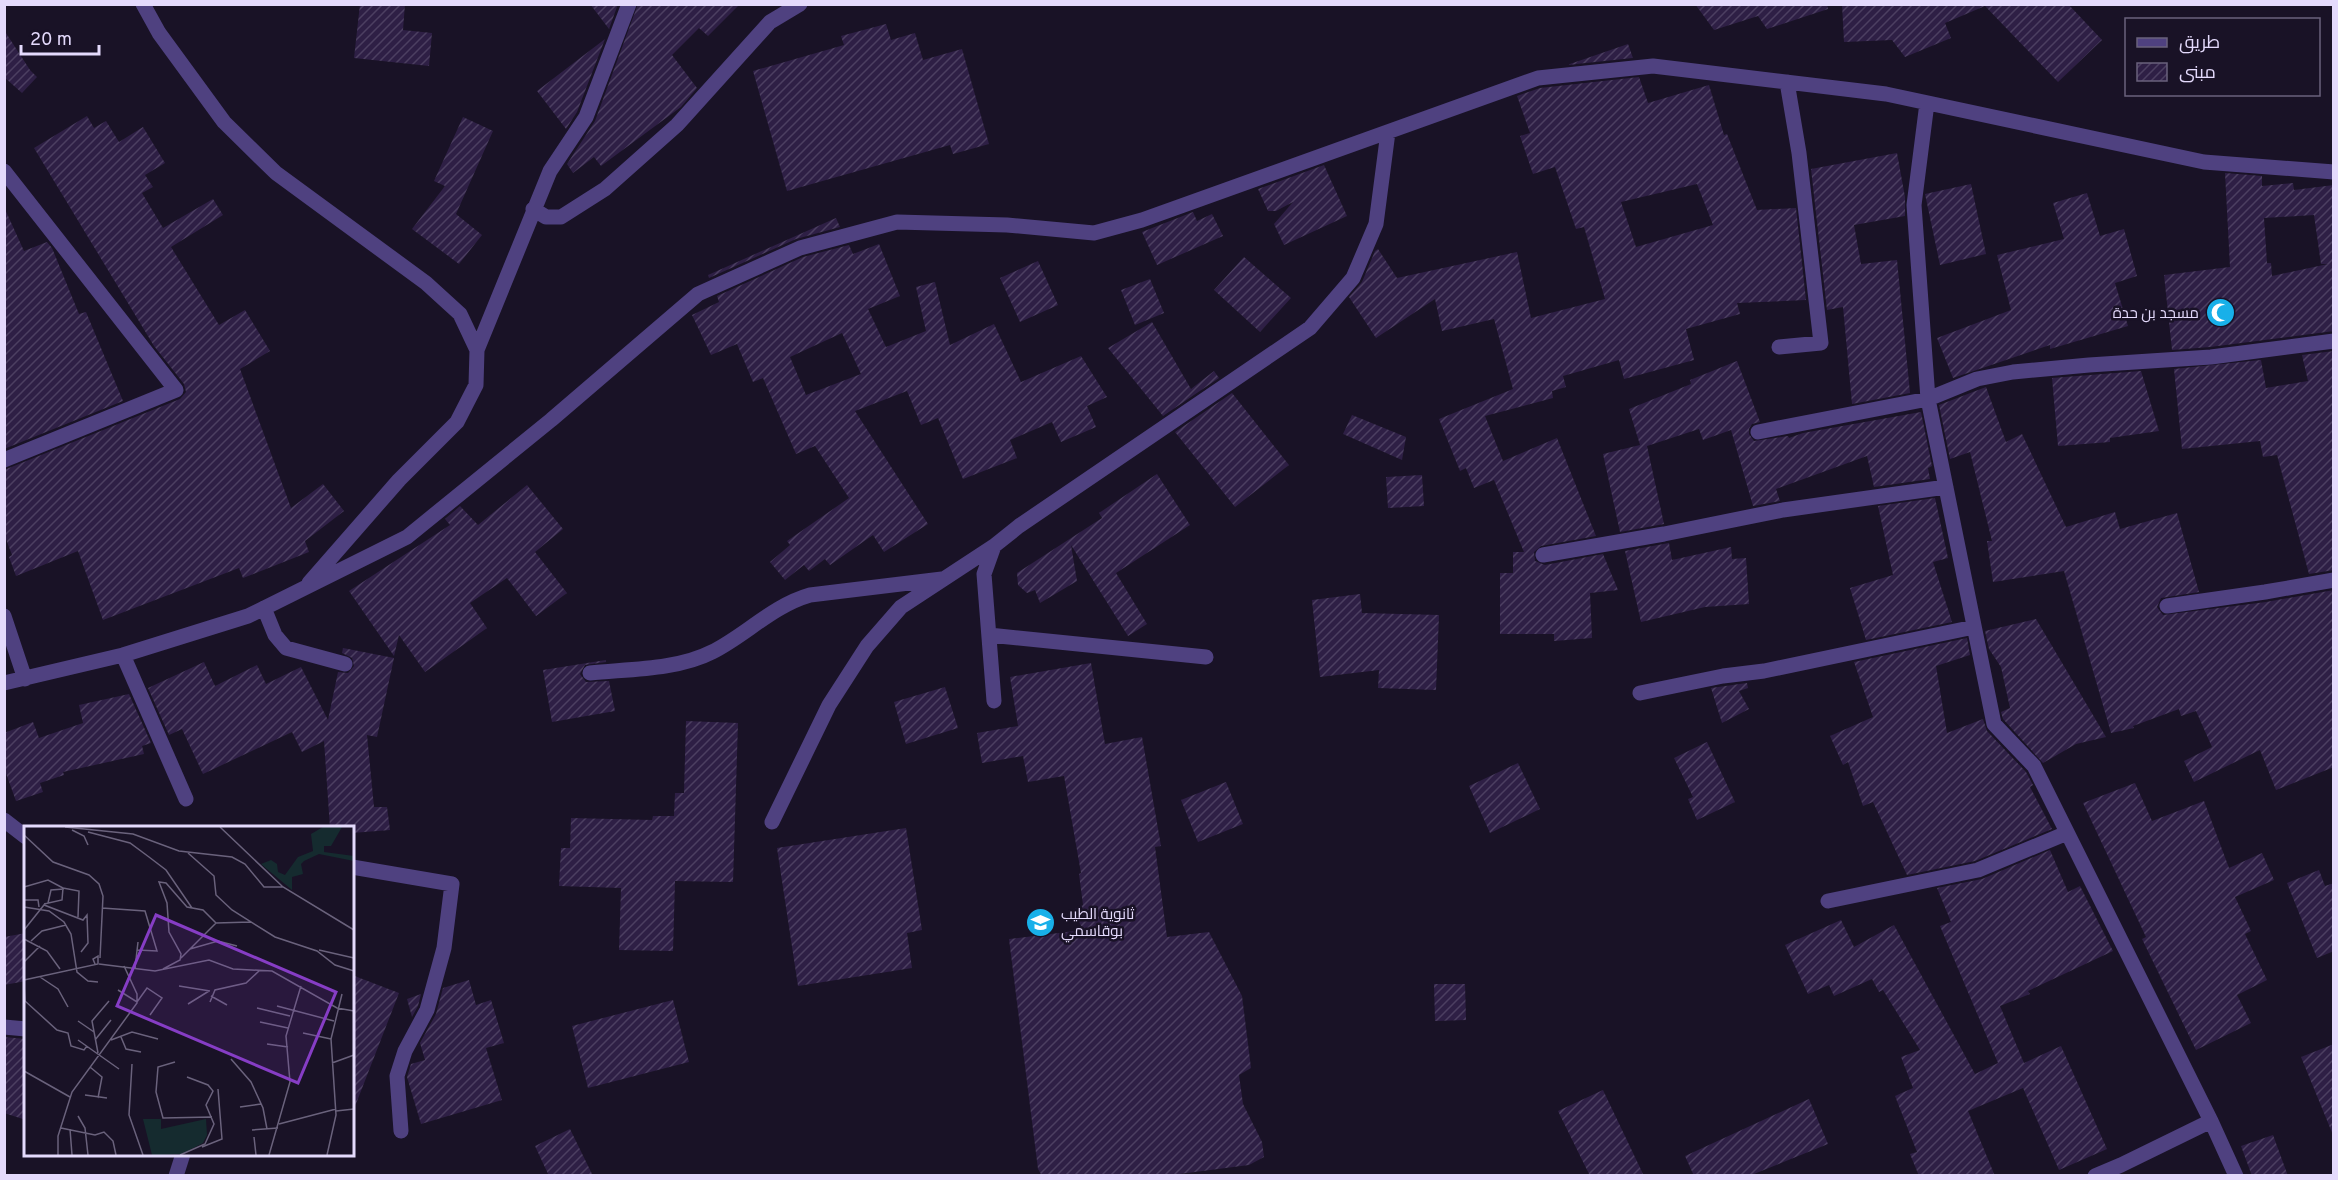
<svg xmlns="http://www.w3.org/2000/svg" width="2338" height="1180" font-family="Overpass,Cairo,sans-serif">
<defs>
<pattern id="building-hatch" width="6" height="6" patternUnits="userSpaceOnUse" patternTransform="scale(1.5)"><rect width="6" height="6" fill="#2e1f45"/><path d="M-1 1l2-2M0 6l6-6M5 7l2-2" fill="none" stroke="#4c3f61"/></pattern>
</defs>
<rect width="100%" height="100%" fill="#191226"/>
<path fill="url(#building-hatch)" fill-rule="evenodd" d="M 360,4 L 405,4 L 403,30 L 432,33 L 429,66 L 354,58 Z
M 590,4 L 618,4 L 609,29 Z
M 638,4 L 740,4 L 708,36 L 699,28 L 672,55 L 697,88 L 681,107 L 601,166 L 594,157 L 573,173 L 567,164 L 595,121 Z
M 1695,4 L 1827,4 L 1828,9 L 1767,29 L 1758,16 L 1714,30 Z
M 1842,4 L 2068,4 L 2102,40 L 2058,82 L 1985,6 L 1945,23 L 1951,38 L 1905,57 L 1892,40 L 1844,42 Z
M 886,24 L 891,40 L 915,33 L 923,60 L 962,49 L 989,144 L 953,154 L 950,145 L 787,191 L 753,71 L 844,45 L 841,36 Z
M 4,30 L 30,70 L 37,77 L 22,93 L 4,77 Z
M 605,39 L 577,112 L 566,129 L 537,91 Z
M 1628,44 L 1633,58 L 1567,65 Z
M 1639,77 L 1648,103 L 1709,85 L 1724,135 L 1727,134 L 1757,210 L 1796,208 L 1806,300 L 1737,303 L 1740,314 L 1686,329 L 1694,360 L 1624,379 L 1619,360 L 1563,376 L 1566,387 L 1552,391 L 1553,398 L 1485,416 L 1503,461 L 1557,438 L 1596,536 L 1541,546 L 1534,552 L 1535,561 L 1545,565 L 1603,554 L 1618,590 L 1590,593 L 1592,638 L 1554,641 L 1554,634 L 1500,634 L 1500,573 L 1513,573 L 1513,552 L 1524,552 L 1494,480 L 1474,488 L 1466,468 L 1460,471 L 1439,419 L 1513,389 L 1494,319 L 1442,331 L 1435,299 L 1376,338 L 1349,297 L 1362,282 L 1375,251 L 1378,249 L 1397,278 L 1517,252 L 1531,318 L 1605,299 L 1584,227 L 1576,229 L 1555,167 L 1533,174 L 1520,136 L 1530,133 L 1517,96 L 1540,88 ZM 1697,184 L 1713,225 L 1636,247 L 1621,202 Z
M 87,116 L 94,128 L 106,121 L 119,142 L 143,127 L 165,163 L 145,175 L 153,187 L 142,193 L 163,228 L 213,199 L 223,215 L 171,247 L 219,325 L 245,310 L 270,351 L 240,369 L 291,508 L 323,484 L 344,511 L 305,541 L 309,552 L 243,578 L 239,568 L 103,620 L 78,551 L 16,576 L 9,557 L 12,555 L 4,534 L 4,470 L 180,399 L 186,392 L 184,384 L 154,346 L 34,148 Z
M 463,117 L 493,131 L 456,214 L 482,235 L 459,264 L 412,229 L 445,186 L 434,181 Z
M 1897,153 L 1905,197 L 1905,216 L 1854,225 L 1861,264 L 1897,260 L 1910,393 L 1852,404 L 1843,307 L 1827,310 L 1811,169 Z
M 1324,165 L 1347,216 L 1284,245 L 1274,224 L 1293,202 L 1276,211 L 1268,211 L 1258,189 Z
M 2225,173 L 2262,176 L 2262,186 L 2293,183 L 2294,190 L 2334,185 L 2334,331 L 2210,347 L 2172,350 L 2164,275 L 2230,267 ZM 2314,215 L 2321,264 L 2328,264 L 2272,276 L 2271,263 L 2267,263 L 2264,218 Z
M 1971,184 L 1986,254 L 1940,265 L 1925,194 Z
M 2087,193 L 2100,236 L 2124,229 L 2137,276 L 2115,283 L 2128,326 L 2050,349 L 2050,345 L 1953,378 L 1937,338 L 2011,310 L 1997,255 L 2064,239 L 2053,203 Z
M 4,207 L 24,251 L 47,242 L 52,248 L 79,314 L 86,312 L 123,401 L 4,449 Z
M 1193,212 L 1197,221 L 1212,214 L 1223,236 L 1157,265 L 1142,232 Z
M 836,218 L 840,227 L 796,239 L 709,278 L 708,275 Z
M 879,244 L 900,296 L 868,309 L 886,347 L 926,331 L 916,287 L 935,282 L 950,345 L 994,324 L 1021,382 L 1081,356 L 1107,397 L 1087,406 L 1096,427 L 1061,442 L 1052,422 L 1010,440 L 1017,458 L 963,479 L 938,418 L 921,425 L 907,391 L 855,411 L 928,524 L 884,552 L 873,535 L 830,565 L 825,559 L 809,571 L 804,565 L 785,580 L 770,562 L 790,545 L 787,541 L 849,498 L 815,446 L 796,454 L 763,378 L 753,382 L 737,344 L 711,355 L 692,315 L 719,302 L 717,296 L 803,257 L 849,245 L 853,254 ZM 842,333 L 861,374 L 806,395 L 790,357 Z
M 1244,257 L 1291,298 L 1260,332 L 1214,290 Z
M 1038,261 L 1058,305 L 1020,322 L 1000,278 Z
M 1150,279 L 1164,313 L 1135,325 L 1121,290 Z
M 1152,322 L 1191,389 L 1214,371 L 1219,378 L 1163,416 L 1108,348 Z
M 2334,351 L 2334,570 L 2309,574 L 2277,455 L 2263,457 L 2260,441 L 2182,449 L 2174,369 L 2261,360 L 2266,388 L 2308,381 L 2302,355 Z
M 1737,361 L 1760,422 L 1752,424 L 1749,429 L 1749,434 L 1754,441 L 1788,436 L 1789,438 L 1803,433 L 1921,412 L 1932,466 L 1928,468 L 1930,479 L 1874,487 L 1867,456 L 1776,489 L 1780,501 L 1753,506 L 1731,430 L 1703,440 L 1699,429 L 1647,446 L 1664,524 L 1620,532 L 1603,454 L 1640,445 L 1629,409 L 1691,384 L 1690,380 Z
M 2141,371 L 2159,431 L 2110,438 L 2110,442 L 2058,446 L 2052,378 Z
M 1986,387 L 2006,442 L 2022,434 L 2066,527 L 2115,512 L 2120,529 L 2177,513 L 2199,592 L 2161,598 L 2157,607 L 2163,615 L 2266,602 L 2334,590 L 2334,767 L 2276,790 L 2260,750 L 2194,782 L 2184,761 L 2212,747 L 2196,711 L 2181,716 L 2179,709 L 2133,726 L 2134,728 L 2111,733 L 2064,571 L 1993,582 L 1987,541 L 1992,541 L 1970,452 L 1950,459 L 1939,405 Z
M 1232,393 L 1289,465 L 1235,507 L 1175,432 Z
M 1352,415 L 1406,437 L 1402,460 L 1343,434 Z
M 1157,474 L 1190,525 L 1116,573 L 1147,624 L 1128,636 L 1071,545 L 1077,581 L 1040,603 L 1035,590 L 1027,593 L 1018,585 L 1017,573 L 1102,518 L 1099,513 Z
M 1422,475 L 1424,506 L 1388,508 L 1386,477 Z
M 527,485 L 563,529 L 535,552 L 567,593 L 536,616 L 507,578 L 470,603 L 487,628 L 425,672 L 399,635 L 394,656 L 349,591 L 450,525 L 445,519 L 460,506 L 478,525 Z
M 1935,498 L 1948,558 L 1933,562 L 1952,622 L 1866,640 L 1850,588 L 1893,575 L 1878,506 Z
M 1669,543 L 1672,560 L 1731,547 L 1732,559 L 1746,558 L 1749,604 L 1705,607 L 1641,622 L 1625,551 Z
M 1360,594 L 1362,613 L 1439,615 L 1436,690 L 1378,688 L 1379,670 L 1320,677 L 1312,600 Z
M 2036,619 L 2106,737 L 2076,744 L 2043,763 L 2003,719 L 2001,712 L 2010,708 L 2001,667 L 1989,649 L 1985,631 Z
M 1967,638 L 1970,655 L 1936,666 L 1947,733 L 1983,719 L 1987,731 L 2026,772 L 2033,785 L 2030,787 L 2052,829 L 1975,861 L 1907,875 L 1873,802 L 1863,806 L 1848,762 L 1843,765 L 1830,736 L 1873,717 L 1854,662 Z
M 343,648 L 394,658 L 377,737 L 367,735 L 374,807 L 387,807 L 390,830 L 352,833 L 352,828 L 330,828 L 324,741 L 302,752 L 292,732 L 203,774 L 182,729 L 169,735 L 148,688 L 204,662 L 215,686 L 257,665 L 266,684 L 301,667 L 328,720 L 338,672 L 348,673 L 354,666 L 352,658 L 342,653 Z
M 606,660 L 606,662 L 585,665 L 580,674 L 586,682 L 609,681 L 615,711 L 552,722 L 543,670 Z
M 1091,663 L 1105,744 L 1142,737 L 1161,846 L 1155,847 L 1167,937 L 1209,932 L 1242,996 L 1251,1068 L 1239,1075 L 1243,1104 L 1262,1142 L 1264,1157 L 1249,1165 L 1164,1176 L 1042,1176 L 1038,1169 L 1009,939 L 1083,930 L 1073,910 L 1083,905 L 1079,874 L 1081,873 L 1064,776 L 1028,782 L 1023,756 L 982,763 L 977,733 L 1018,726 L 1010,677 Z
M 1747,683 L 1748,688 L 1739,691 L 1749,709 L 1722,723 L 1711,688 Z
M 945,687 L 958,728 L 906,744 L 894,702 Z
M 129,694 L 151,743 L 142,746 L 144,754 L 63,772 L 64,775 L 40,783 L 43,792 L 16,801 L 4,768 L 4,733 L 33,722 L 39,738 L 83,723 L 79,705 Z
M 686,721 L 738,723 L 733,882 L 675,881 L 673,951 L 619,950 L 621,888 L 559,886 L 561,848 L 570,848 L 571,818 L 652,820 L 653,816 L 674,816 L 675,793 L 684,793 Z
M 1707,742 L 1735,802 L 1697,820 L 1688,799 L 1693,797 L 1674,758 Z
M 1518,763 L 1540,809 L 1490,833 L 1469,786 Z
M 1226,782 L 1243,824 L 1198,842 L 1181,800 Z
M 2135,783 L 2152,821 L 2204,801 L 2229,868 L 2262,853 L 2274,880 L 2235,897 L 2251,931 L 2245,934 L 2267,980 L 2237,995 L 2251,1023 L 2196,1050 L 2142,939 L 2146,937 L 2083,803 Z
M 906,828 L 922,930 L 907,933 L 912,968 L 798,986 L 777,848 Z
M 2050,850 L 2068,892 L 2080,886 L 2113,951 L 2028,991 L 2030,994 L 2000,1006 L 2024,1063 L 2061,1046 L 2107,1149 L 2059,1170 L 2023,1088 L 1968,1111 L 1995,1176 L 1919,1176 L 1910,1154 L 1917,1152 L 1895,1096 L 1913,1088 L 1901,1057 L 1920,1050 L 1883,990 L 1879,992 L 1872,979 L 1834,996 L 1829,985 L 1808,994 L 1785,945 L 1841,920 L 1854,947 L 1894,925 L 1975,1074 L 1998,1063 L 1940,926 L 1951,922 L 1937,888 L 1982,879 Z
M 2319,870 L 2325,886 L 2334,883 L 2334,951 L 2317,958 L 2287,883 Z
M 26,933 L 26,981 L 4,985 L 4,937 Z
M 352,975 L 399,993 L 354,1109 L 352,1109 Z
M 469,980 L 476,1005 L 491,1000 L 504,1043 L 486,1048 L 502,1100 L 421,1124 L 407,1077 L 411,1064 L 425,1060 L 420,1043 L 436,1014 L 443,988 Z
M 1434,984 L 1465,984 L 1466,1020 L 1435,1021 Z
M 421,994 L 418,1006 L 412,1017 L 407,999 Z
M 673,1000 L 689,1062 L 588,1088 L 572,1026 Z
M 4,1037 L 26,1039 L 26,1120 L 4,1113 Z
M 2334,1044 L 2334,1135 L 2333,1135 L 2301,1057 Z
M 1603,1090 L 1644,1176 L 1590,1176 L 1558,1111 Z
M 1809,1099 L 1828,1144 L 1749,1176 L 1694,1176 L 1685,1156 Z
M 570,1129 L 593,1176 L 549,1176 L 535,1146 Z
M 2273,1135 L 2288,1176 L 2252,1176 L 2241,1146 Z"/>
<g fill="none" stroke-linecap="round" stroke-linejoin="round">
<path stroke="#4f4180" stroke-width="15" d="M 143,4 L 159,33 L 224,122 L 276,173 L 426,283 L 460,314 L 477,350 L 476,385 L 457,422 L 399,480 L 309,583
M 1927,103 L 1914,205 L 1928,399 L 1994,724 L 2034,766 L 2211,1121 L 2236,1176
M 4,171 L 176,390 L 4,460
M 533,209 L 546,217 L 561,217 L 605,189 L 677,125 L 770,22 L 800,4
M 1779,347 L 1821,343 L 1799,153 L 1787,82
M 477,350 L 550,171 L 586,117 L 629,4
M 1758,432 L 1928,399 L 1977,379 L 2013,372 L 2089,365 L 2211,357 L 2334,341
M 1543,555 L 1664,534 L 1783,510 L 1946,487
M 2167,606 L 2265,592 L 2334,580
M 264,608 L 275,635 L 286,648 L 345,664
M 4,616 L 25,679
M 989,635 L 1206,657
M 123,655 L 186,799
M 590,673 C 628,669 677,670 712,652 C 746,635 772,606 810,595 L 942,579
M 4,683 L 123,655 L 248,616 L 407,537 L 551,420 L 698,294 L 800,248 L 897,222 L 1007,225 L 1094,233 L 1142,220 L 1538,78 L 1653,66 L 1886,94 L 2204,162 L 2334,172
M 1640,693 L 1723,676 L 1764,671 L 1974,627
M 994,701 L 984,574 L 994,546 L 1019,526 L 1310,328 L 1353,278 L 1376,224 L 1388,132
M 4,820 L 26,837
M 772,822 L 829,705 L 867,646 L 901,607 L 994,546
M 352,867 L 452,884 L 444,948 L 427,1010 L 405,1051 L 397,1076 L 401,1131
M 1828,901 L 1978,870 L 2067,833
M 4,1027 L 26,1029
M 176,1176 L 183,1154
M 2095,1176 L 2121,1165 L 2211,1121"/>
</g>
<defs>
<symbol id="mosque-disc" viewBox="-11 -11 22 22"><circle r="9.5" fill="#18b0e9" stroke="#191226"/><path d="M3.5-4.9A6 6 0 1 0 3.5 4.9A5 5 0 1 1 3.5-4.9Z" fill="#fff"/></symbol>
<symbol id="school-disc" viewBox="-11 -11 22 22"><circle r="9.5" fill="#18b0e9" stroke="#191226"/><path d="M0-5L7-2L0 1L-7-2ZM-4 1L0 2.5L4 1V4Q0 6-4 4Z" fill="#fff"/></symbol>
</defs>
<g fill-rule="evenodd">
<use href="#mosque-disc" x="2204" y="296" width="33" height="33"/>
<use href="#school-disc" x="1024" y="906" width="33" height="33"/>
</g>
<g text-anchor="middle" stroke-width="5" stroke-linejoin="round" paint-order="stroke">
<g font-size="15" fill="#e4dafc" stroke="#191226" text-anchor="end">
<text x="2199" y="318">مسجد بن حدة</text>
<text x="1061" y="919" text-anchor="start">ثانوية الطيب<tspan x="1061" dy="17">بوقاسمي</tspan></text>
</g>
</g>
<g transform="translate(24 826)">
<rect width="330" height="330" fill="#191226"/>
<path d="M 299,1 L 318,1 L 307,20 L 300,20 L 300,26 L 330,30 L 330,35 L 295,28 L 280,35 L 277,38 L 279,48 L 268,51 L 268,64 L 237,38 L 247,34 L 253,38 L 254,46 L 261,49 L 274,31 L 289,25 L 287,8 Z" fill="#152b2f"/>
<path d="M 119,293 L 137,293 L 137,329 L 128,329 Z" fill="#152b2f"/>
<path d="M 182,293 L 183,309 L 179,317 L 158,328 L 137,329 L 137,303 Z" fill="#152b2f"/>
<path fill="none" stroke="#6a627c" stroke-width="1.5" d="M 41,1 L 109,8 L 155,25 L 208,31 L 221,38 L 240,61 L 259,61M 196,1 L 259,61 L 330,104M 48,4 L 60,10 L 64,19M 64,6 L 106,17 L 125,31 L 142,44 L 168,82M 0,9 L 29,36 L 65,49 L 75,58 L 79,70 L 76,132M 164,27 L 190,50 L 192,69 L 208,84 L 251,111 L 293,125 L 311,139 L 330,145M 0,61 L 24,54 L 39,62 L 38,74 L 20,78M 39,62 L 55,65 L 54,91M 0,74 L 14,74 L 15,81M 24,77 L 27,64 L 40,63M 0,81 L 25,85 L 40,96 L 47,108 L 53,146 L 64,155 L 74,156M 78,82 L 121,85 L 133,125 L 113,124M 0,104 L 20,79 L 59,94 L 63,89 L 64,117 L 57,126M 0,113 L 23,125 L 36,143M 7,115 L 18,105 L 42,99M 166,123 L 194,115 L 213,120M 295,124 L 330,132M 157,132 L 192,97M 0,136 L 16,120M 75,138 L 131,145 L 185,134 L 209,143 L 248,145 L 313,182 L 330,185M 111,142 L 114,116M 139,143 L 156,134 L 157,128 L 145,106 L 143,77 L 135,56 L 142,57 L 163,81 L 179,84 L 192,97 L 227,96M 16,151 L 34,163 L 44,181M 0,154 L 74,138 L 74,130 L 69,133 L 71,138M 0,158 L 1,175 L 33,204 L 44,207 L 47,220 L 60,224 L 63,220M 155,160 L 186,165M 94,164 L 113,176 L 123,162 L 138,172 L 126,189M 187,170 L 203,179M 186,176 L 191,164 L 222,157 L 235,145M 164,178 L 185,165M 253,180 L 310,195M 233,182 L 266,190M 54,195 L 70,206M 236,196 L 264,202M 279,207 L 307,213M 97,211 L 102,223 L 117,226M 54,214 L 95,243M 71,214 L 87,194M 87,214 L 108,206 L 134,213M 243,218 L 264,221M 74,227 L 68,195 L 85,175M 207,233 L 227,256 L 239,282 L 243,303M 151,236 L 134,241 L 132,266 L 139,292 L 188,291M 308,237 L 330,229M 108,238 L 105,289 L 119,329M 66,241 L 78,251 L 74,272M 0,245 L 46,271M 61,269 L 83,272M 216,281 L 237,278M 312,285 L 330,283M 54,290 L 61,302 L 64,329M 255,298 L 312,283M 37,302 L 71,309 L 80,306 L 89,315 L 92,329M 46,303 L 48,329M 228,304 L 254,302M 230,311 L 232,329M 178,321 L 198,313 L 194,263M 34,329 L 34,310 L 48,266 L 113,177 L 113,168 L 100,140M 156,329 L 181,318 L 190,298 L 182,279 L 189,265 L 184,259 L 163,251M 245,329 L 266,256 L 262,210 L 277,160M 303,329 L 312,289 L 307,213 L 318,168"/>
<path fill="#863dc5" fill-opacity="0.15" stroke="#863dc5" stroke-width="3" d="M 132,89 L 312,166 L 274,257 L 93,180 Z"/>
<rect width="330" height="330" fill="none" stroke="#e4dafc" stroke-width="3"/>
</g>
<rect width="2338" height="1180" fill="none" stroke="#e4dafc" stroke-width="12"/>
<rect x="2125" y="18" width="195" height="78" fill="#191226" stroke="#6a627c" stroke-width="1.5"/>
<rect x="2137" y="38" width="30" height="9" fill="#4f4180" stroke="#6a627c" stroke-width="1.5"/>
<text x="2179" y="48" font-size="18" fill="#e4dafc">طريق</text>
<rect x="2137" y="63" width="30" height="18" fill="url(#building-hatch)" stroke="#6a627c" stroke-width="1.5"/>
<text x="2179" y="78" font-size="18" fill="#e4dafc">مبنى</text>
<path d="M21 45v9h78v-9" fill="none" stroke="#e4dafc" stroke-width="3"/>
<text x="30" y="45" font-size="18" fill="#e4dafc" stroke="#191226" stroke-width="4.5" paint-order="stroke">20 m</text>
</svg>
